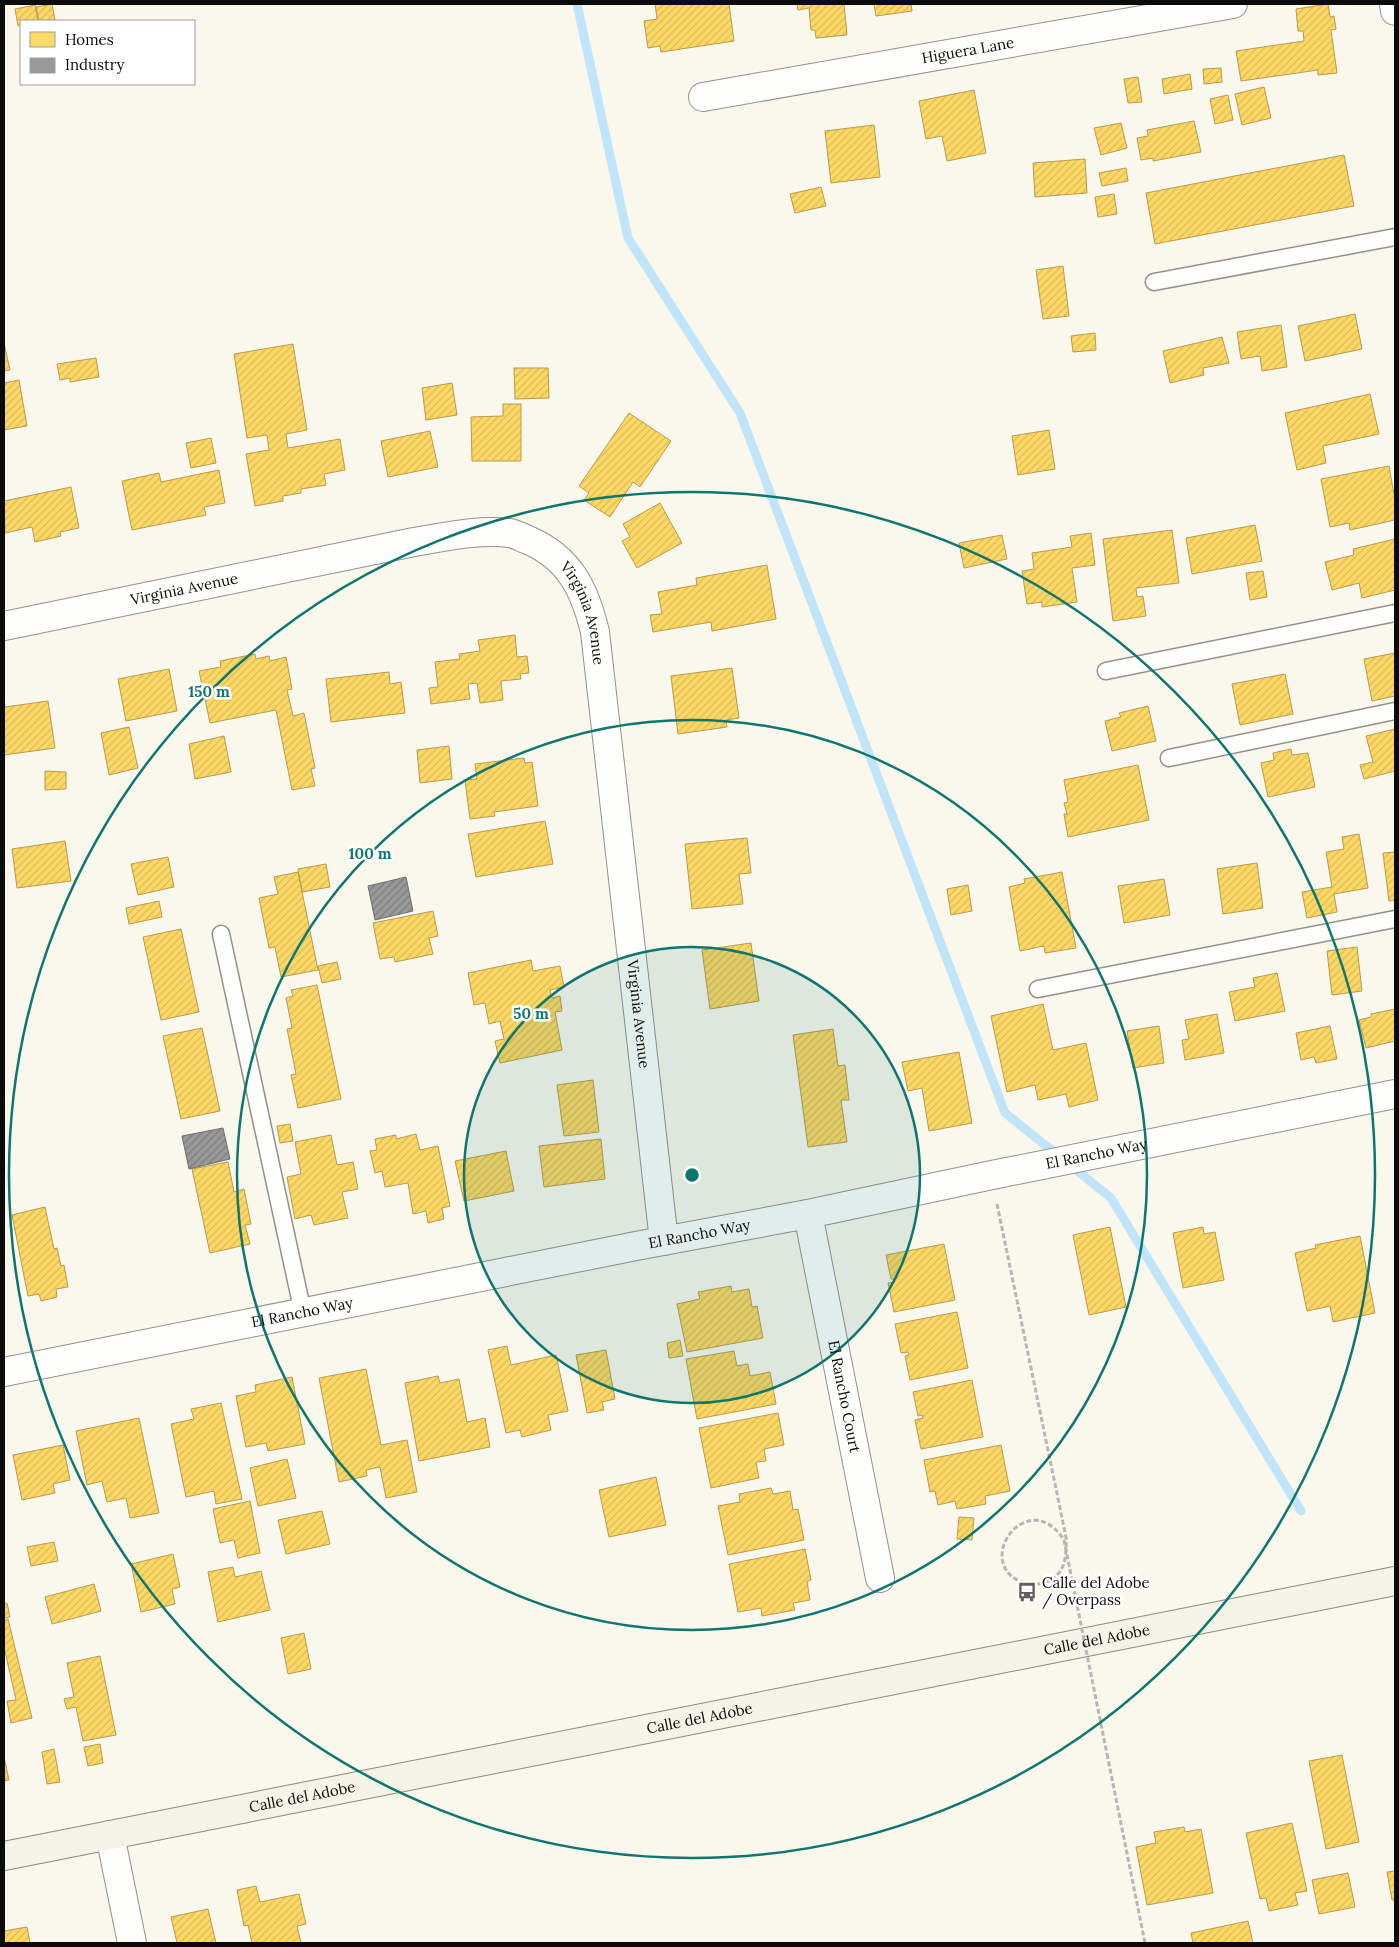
<svg xmlns="http://www.w3.org/2000/svg" width="1399" height="1947" font-family="Lora,serif">
<defs>
<pattern id="homes-hatch" width="6" height="6" patternUnits="userSpaceOnUse" patternTransform="scale(1.25)"><rect width="6" height="6" fill="#ffd966"/><path d="M-1 1l2-2M0 6l6-6M5 7l2-2" fill="none" stroke="#d9b957"/></pattern>
<pattern id="industry-hatch" width="6" height="6" patternUnits="userSpaceOnUse" patternTransform="scale(1.25)"><rect width="6" height="6" fill="#999"/><path d="M-1 1l2-2M0 6l6-6M5 7l2-2" fill="none" stroke="#7b7b7b"/></pattern>
</defs>
<rect width="100%" height="100%" fill="#faf7ed"/>
<path fill="url(#homes-hatch)" stroke="#b69b4b" d="M 52,4 L 55,20 L 39,21 L 36,7 Z
M 655,4 L 729,4 L 734,41 L 661,52 L 660,46 L 648,48 L 644,21 L 657,19 Z
M 797,4 L 844,4 L 847,35 L 816,38 L 815,30 L 811,30 L 809,8 L 798,10 Z
M 874,4 L 911,4 L 912,11 L 876,16 Z
M 1328,4 L 1330,17 L 1334,16 L 1336,29 L 1331,30 L 1337,73 L 1318,75 L 1318,70 L 1241,81 L 1236,51 L 1304,41 L 1303,31 L 1298,31 L 1296,9 Z
M 35,5 L 38,21 L 21,21 L 21,25 L 18,26 L 15,9 Z
M 1221,68 L 1222,82 L 1204,84 L 1203,69 Z
M 1190,74 L 1192,89 L 1164,94 L 1162,79 Z
M 1138,77 L 1142,102 L 1128,103 L 1124,79 Z
M 1264,87 L 1271,118 L 1242,125 L 1235,94 Z
M 974,90 L 986,153 L 947,161 L 942,136 L 926,139 L 919,101 Z
M 1228,95 L 1233,120 L 1215,124 L 1210,99 Z
M 1194,121 L 1201,152 L 1153,161 L 1153,158 L 1141,160 L 1137,138 L 1148,136 L 1147,130 Z
M 1121,123 L 1127,148 L 1101,155 L 1094,128 Z
M 874,125 L 880,177 L 831,183 L 825,131 Z
M 1344,155 L 1354,206 L 1155,244 L 1146,193 Z
M 1085,159 L 1087,193 L 1035,197 L 1033,163 Z
M 1126,168 L 1128,181 L 1102,186 L 1099,173 Z
M 821,187 L 826,206 L 795,213 L 790,194 Z
M 1114,194 L 1117,214 L 1098,217 L 1095,197 Z
M 1063,266 L 1069,316 L 1043,319 L 1036,270 Z
M 1355,314 L 1362,349 L 1305,361 L 1298,326 Z
M 1281,325 L 1287,367 L 1262,371 L 1260,356 L 1241,359 L 1237,332 Z
M 1095,333 L 1096,350 L 1073,352 L 1071,336 Z
M 1222,337 L 1229,363 L 1203,368 L 1204,375 L 1170,383 L 1163,351 Z
M 4,343 L 10,370 L 4,371 Z
M 293,344 L 307,430 L 286,434 L 288,448 L 340,439 L 345,470 L 324,474 L 326,485 L 301,489 L 301,493 L 283,496 L 283,501 L 255,506 L 246,454 L 269,450 L 267,435 L 247,438 L 234,354 Z
M 96,358 L 99,377 L 70,382 L 70,378 L 60,380 L 57,364 Z
M 514,368 L 548,368 L 549,398 L 515,399 Z
M 19,380 L 27,426 L 4,430 L 4,383 Z
M 452,383 L 457,415 L 426,420 L 422,388 Z
M 1370,394 L 1379,434 L 1323,446 L 1326,463 L 1297,470 L 1285,413 Z
M 503,404 L 521,404 L 521,461 L 472,461 L 471,417 L 503,416 Z
M 629,413 L 671,441 L 640,487 L 633,482 L 610,517 L 584,500 L 589,493 L 579,486 Z
M 1049,430 L 1055,469 L 1018,475 L 1012,436 Z
M 430,431 L 438,467 L 388,477 L 381,441 Z
M 211,438 L 216,463 L 191,468 L 186,443 Z
M 1389,466 L 1395,500 L 1395,520 L 1350,530 L 1349,523 L 1330,527 L 1321,479 Z
M 219,470 L 225,503 L 204,507 L 206,515 L 132,530 L 122,481 L 159,473 L 161,482 Z
M 71,487 L 79,528 L 60,532 L 61,536 L 35,542 L 32,527 L 5,533 L 4,501 Z
M 660,503 L 682,543 L 637,568 L 622,541 L 630,537 L 623,524 Z
M 1255,525 L 1262,561 L 1192,574 L 1186,538 Z
M 1172,530 L 1179,583 L 1136,588 L 1137,597 L 1143,596 L 1146,616 L 1113,621 L 1103,539 Z
M 1091,533 L 1095,565 L 1072,568 L 1077,602 L 1042,607 L 1042,602 L 1027,604 L 1022,571 L 1034,569 L 1032,553 L 1072,547 L 1070,536 Z
M 1002,535 L 1007,559 L 964,568 L 959,543 Z
M 1395,539 L 1395,590 L 1362,598 L 1359,583 L 1332,590 L 1325,562 L 1354,555 L 1353,549 Z
M 767,565 L 776,619 L 712,631 L 711,622 L 653,632 L 650,615 L 662,614 L 658,592 L 697,585 L 696,578 Z
M 1263,571 L 1267,597 L 1250,600 L 1246,573 Z
M 515,635 L 517,657 L 527,656 L 529,673 L 520,674 L 521,679 L 501,681 L 503,700 L 480,703 L 477,683 L 468,684 L 470,699 L 431,704 L 429,688 L 438,687 L 435,662 L 460,659 L 459,654 L 480,651 L 478,640 Z
M 1395,653 L 1395,696 L 1372,701 L 1364,659 Z
M 255,654 L 256,659 L 269,656 L 270,661 L 286,657 L 292,689 L 287,690 L 293,716 L 304,713 L 315,768 L 311,769 L 315,786 L 292,790 L 276,710 L 210,723 L 199,671 L 221,667 L 220,661 Z
M 732,668 L 739,718 L 726,720 L 727,727 L 678,734 L 671,676 Z
M 169,669 L 177,711 L 126,721 L 118,679 Z
M 389,672 L 390,684 L 401,682 L 405,713 L 331,722 L 326,679 Z
M 1285,674 L 1293,714 L 1240,725 L 1232,684 Z
M 4,698 L 5,707 L 48,701 L 55,748 L 4,755 Z
M 1148,706 L 1156,741 L 1112,751 L 1105,721 L 1121,717 L 1119,713 Z
M 129,727 L 138,768 L 109,775 L 101,733 Z
M 1395,729 L 1395,771 L 1364,779 L 1360,765 L 1373,762 L 1366,736 Z
M 224,736 L 231,772 L 195,779 L 189,744 Z
M 449,746 L 452,779 L 420,783 L 417,750 Z
M 1291,749 L 1292,755 L 1308,753 L 1315,787 L 1268,797 L 1261,763 L 1274,760 L 1273,753 Z
M 524,758 L 525,763 L 532,762 L 538,806 L 494,812 L 495,816 L 470,819 L 465,780 L 477,779 L 475,764 Z
M 1138,765 L 1149,820 L 1068,837 L 1064,814 L 1067,814 L 1064,803 L 1068,802 L 1064,780 Z
M 45,771 L 66,772 L 66,789 L 45,790 Z
M 545,821 L 553,864 L 476,877 L 468,834 Z
M 1359,834 L 1368,888 L 1334,894 L 1337,912 L 1307,918 L 1302,892 L 1332,887 L 1326,852 L 1344,849 L 1342,837 Z
M 747,838 L 751,873 L 739,874 L 743,904 L 692,909 L 685,844 Z
M 65,841 L 71,881 L 17,888 L 12,849 Z
M 1395,852 L 1395,900 L 1389,901 L 1383,853 Z
M 168,857 L 174,887 L 138,895 L 131,864 Z
M 1257,863 L 1263,908 L 1223,914 L 1217,869 Z
M 326,864 L 330,887 L 302,892 L 298,869 Z
M 298,872 L 318,970 L 281,977 L 275,947 L 269,948 L 259,898 L 278,894 L 274,877 Z
M 1062,872 L 1076,948 L 1045,953 L 1044,946 L 1020,951 L 1009,887 L 1025,883 L 1024,879 Z
M 1164,879 L 1170,915 L 1124,923 L 1118,886 Z
M 968,885 L 972,911 L 951,915 L 947,889 Z
M 159,901 L 162,917 L 129,924 L 126,908 Z
M 433,911 L 438,936 L 429,938 L 433,954 L 395,962 L 394,957 L 380,959 L 373,923 Z
M 181,929 L 199,1012 L 161,1020 L 143,937 Z
M 751,943 L 759,1001 L 710,1009 L 702,950 Z
M 1357,947 L 1362,991 L 1332,995 L 1327,951 Z
M 531,960 L 533,971 L 560,966 L 564,987 L 550,990 L 552,998 L 560,996 L 562,1011 L 555,1012 L 562,1050 L 500,1063 L 495,1041 L 504,1039 L 500,1021 L 489,1024 L 485,1003 L 474,1005 L 468,973 Z
M 337,962 L 341,979 L 322,983 L 318,966 Z
M 1277,973 L 1285,1011 L 1235,1021 L 1229,992 L 1255,987 L 1253,978 Z
M 317,985 L 341,1099 L 298,1108 L 291,1075 L 296,1074 L 287,1029 L 292,1028 L 286,998 L 293,996 L 291,990 Z
M 1043,1004 L 1053,1050 L 1086,1043 L 1098,1100 L 1069,1107 L 1066,1094 L 1038,1100 L 1035,1085 L 1007,1092 L 991,1016 Z
M 1395,1009 L 1395,1041 L 1366,1048 L 1359,1020 L 1371,1017 L 1371,1014 Z
M 1217,1014 L 1224,1053 L 1185,1060 L 1182,1040 L 1189,1039 L 1185,1020 Z
M 1159,1026 L 1164,1063 L 1133,1068 L 1127,1031 Z
M 1330,1026 L 1337,1059 L 1316,1063 L 1314,1057 L 1301,1060 L 1296,1033 Z
M 202,1028 L 220,1111 L 181,1119 L 163,1036 Z
M 833,1029 L 838,1066 L 845,1065 L 849,1100 L 841,1100 L 847,1142 L 808,1147 L 793,1035 Z
M 959,1052 L 972,1123 L 929,1131 L 922,1088 L 908,1091 L 902,1062 Z
M 593,1080 L 599,1132 L 564,1136 L 557,1085 Z
M 290,1124 L 293,1141 L 280,1143 L 277,1126 Z
M 416,1134 L 420,1150 L 438,1146 L 450,1206 L 442,1208 L 444,1219 L 428,1223 L 426,1211 L 413,1214 L 408,1183 L 385,1187 L 382,1171 L 375,1173 L 370,1151 L 377,1150 L 375,1139 L 396,1135 L 396,1139 Z
M 331,1135 L 337,1165 L 353,1162 L 358,1189 L 342,1192 L 348,1218 L 314,1225 L 311,1215 L 295,1219 L 287,1177 L 301,1174 L 295,1142 Z
M 601,1139 L 605,1179 L 544,1187 L 539,1146 Z
M 506,1151 L 514,1191 L 464,1201 L 455,1161 Z
M 228,1162 L 234,1192 L 244,1189 L 251,1224 L 245,1225 L 250,1244 L 210,1253 L 192,1169 Z
M 45,1207 L 54,1249 L 57,1248 L 61,1266 L 64,1265 L 68,1287 L 56,1289 L 57,1297 L 41,1301 L 39,1294 L 28,1296 L 12,1215 Z
M 1110,1227 L 1126,1307 L 1089,1315 L 1073,1235 Z
M 1203,1227 L 1204,1234 L 1215,1232 L 1224,1280 L 1183,1288 L 1173,1233 Z
M 1360,1236 L 1375,1313 L 1333,1322 L 1330,1306 L 1307,1311 L 1295,1253 L 1316,1248 L 1315,1245 Z
M 944,1244 L 955,1300 L 894,1312 L 888,1283 L 895,1282 L 894,1279 L 891,1279 L 886,1255 Z
M 731,1286 L 732,1292 L 749,1289 L 752,1307 L 757,1306 L 763,1338 L 687,1352 L 677,1304 L 700,1299 L 698,1292 Z
M 957,1312 L 968,1368 L 910,1380 L 905,1356 L 909,1355 L 908,1352 L 901,1353 L 895,1324 Z
M 680,1340 L 683,1356 L 669,1358 L 667,1343 Z
M 507,1346 L 511,1365 L 556,1355 L 568,1411 L 548,1415 L 551,1430 L 522,1437 L 520,1430 L 506,1433 L 488,1350 Z
M 606,1350 L 615,1399 L 602,1402 L 604,1410 L 587,1413 L 576,1355 Z
M 734,1351 L 737,1366 L 748,1364 L 750,1376 L 770,1372 L 776,1404 L 697,1419 L 686,1359 Z
M 366,1369 L 381,1445 L 407,1440 L 417,1492 L 386,1498 L 380,1467 L 366,1470 L 367,1476 L 339,1482 L 319,1378 Z
M 438,1376 L 440,1383 L 459,1379 L 467,1422 L 485,1418 L 490,1447 L 419,1461 L 405,1383 Z
M 292,1377 L 305,1444 L 268,1451 L 266,1443 L 246,1447 L 236,1396 L 256,1392 L 255,1385 Z
M 972,1380 L 983,1437 L 921,1449 L 915,1420 L 923,1418 L 922,1415 L 918,1416 L 913,1392 Z
M 221,1403 L 242,1499 L 216,1504 L 214,1491 L 186,1497 L 171,1424 L 194,1419 L 191,1409 Z
M 778,1413 L 784,1445 L 764,1449 L 766,1461 L 756,1462 L 759,1478 L 711,1488 L 699,1428 Z
M 139,1418 L 159,1513 L 130,1518 L 126,1498 L 107,1502 L 102,1481 L 87,1485 L 76,1431 Z
M 63,1445 L 70,1480 L 53,1484 L 55,1493 L 22,1500 L 13,1455 Z
M 1001,1445 L 1010,1491 L 985,1496 L 986,1504 L 957,1509 L 955,1501 L 938,1505 L 935,1491 L 930,1492 L 924,1460 Z
M 287,1459 L 296,1498 L 258,1506 L 250,1468 Z
M 656,1477 L 666,1525 L 609,1537 L 599,1490 Z
M 771,1488 L 773,1494 L 790,1491 L 793,1510 L 798,1509 L 804,1540 L 728,1555 L 718,1506 L 740,1502 L 739,1494 Z
M 250,1501 L 260,1553 L 238,1558 L 234,1540 L 220,1543 L 213,1509 Z
M 322,1511 L 330,1544 L 286,1554 L 278,1520 Z
M 959,1517 L 974,1518 L 972,1540 L 957,1539 Z
M 54,1542 L 58,1561 L 31,1566 L 27,1547 Z
M 805,1549 L 811,1580 L 807,1581 L 810,1600 L 793,1603 L 795,1610 L 762,1616 L 761,1608 L 738,1612 L 729,1564 Z
M 173,1554 L 180,1587 L 172,1589 L 175,1604 L 141,1612 L 131,1564 Z
M 233,1567 L 235,1577 L 261,1571 L 270,1610 L 218,1622 L 208,1572 Z
M 94,1584 L 101,1611 L 52,1624 L 45,1597 Z
M 7,1603 L 10,1617 L 4,1618 L 4,1604 Z
M 8,1619 L 32,1718 L 11,1723 L 7,1701 L 16,1700 L 4,1647 L 4,1621 Z
M 304,1633 L 311,1669 L 288,1674 L 281,1638 Z
M 100,1656 L 116,1735 L 83,1741 L 76,1707 L 67,1709 L 64,1699 L 74,1697 L 67,1663 Z
M 100,1744 L 103,1763 L 88,1766 L 84,1747 Z
M 54,1749 L 60,1782 L 47,1784 L 42,1752 Z
M 1342,1755 L 1359,1842 L 1326,1849 L 1309,1761 Z
M 4,1757 L 9,1780 L 4,1781 Z
M 1292,1823 L 1307,1891 L 1295,1893 L 1298,1905 L 1269,1911 L 1266,1898 L 1260,1899 L 1246,1833 Z
M 1184,1827 L 1185,1832 L 1201,1829 L 1213,1893 L 1147,1905 L 1136,1847 L 1156,1843 L 1154,1832 Z
M 1395,1871 L 1395,1900 L 1392,1900 L 1387,1872 Z
M 1348,1873 L 1355,1907 L 1319,1914 L 1312,1880 Z
M 256,1886 L 260,1902 L 299,1894 L 306,1924 L 297,1926 L 301,1943 L 252,1943 L 248,1925 L 244,1926 L 237,1890 Z
M 208,1909 L 216,1943 L 177,1943 L 171,1917 Z
M 1248,1921 L 1253,1943 L 1193,1943 L 1191,1933 Z
M 27,1927 L 30,1943 L 4,1943 L 4,1931 Z"/>
<path fill="url(#industry-hatch)" stroke="#6e6e6e" d="M 406,877 L 413,911 L 375,920 L 368,886 Z
M 223,1128 L 230,1159 L 189,1169 L 182,1136 Z"/>
<g fill="none" stroke-linecap="round" stroke-linejoin="round">
<path stroke="#c0e5f8" stroke-width="9" d="M 577,4 L 628,238 L 740,413 L 1005,1113 L 1059,1156
M 1069,1164 L 1111,1198 L 1301,1511"/>
<defs>
<path id="lane" d="M 1154,282 L 1395,237
M 1106,671 L 1395,613
M 1169,758 L 1395,711
M 221,934 L 303,1313
M 1038,989 L 1395,919"/>
<g id="street">
<path d="M 1394,4 L 1395,11"/>
<path id="s1" d="M 703,97 L 1233,4"/>
<path id="s2" d="M 4,626 L 414,542 C 445,537 478,529 510,533 C 516,534 522,538 528,540 C 570,558 585,590 595,632 L 664,1241"/>
<path id="s3" d="M 808,1214 L 880,1578"/>
<path id="s4" d="M 4,1372 L 636,1246 L 808,1214 L 992,1175 L 1395,1094"/>
<path d="M 110,1835 L 132,1943"/>
</g>
<g id="secondary">
<path id="s5" d="M 4,1856 L 1395,1581"/>
</g>
</defs>
<use href="#lane" stroke="#93918d" stroke-width="19"/>
<use href="#street" stroke="#93918d" stroke-width="30"/>
<use href="#secondary" stroke="#898883" stroke-width="30"/>
<path stroke="#b7b6b5" stroke-width="3" stroke-dasharray="5 2.5" stroke-linecap="butt" d="M 997,1204 L 1066,1537 C 1067,1564 1063,1582 1032,1585
M 1107,1754 L 1145,1943"/>
<use href="#lane" stroke="#fefefc" stroke-width="16"/>
<use href="#street" stroke="#fefefc" stroke-width="28"/>
<use href="#secondary" stroke="#f4f3e7" stroke-width="28"/>
<path stroke="#b7b6b5" stroke-width="3" stroke-dasharray="5 2.5" stroke-linecap="butt" d="M 1032,1585 C 965,1572 1026,1481 1064,1540 L 1107,1754"/>
</g>
<circle cx="692" cy="1175" r="228" fill="#0f766e" fill-opacity=".12"/>
<g fill="none" stroke="#0f766e" stroke-width="2.5">
<circle cx="692" cy="1175" r="228"/>
<circle cx="692" cy="1175" r="455"/>
<circle cx="692" cy="1175" r="683"/>
</g>
<defs>
<symbol id="bus-bare" viewBox="-9 -9 18 18"><path d="M-5-6H5V4H4V6H2V4H-2V6H-4V4H-5ZM-3.5-4V0h7V-4ZM-3.5 1.2v1.5H-2V1.2ZM2 1.2v1.5H3.5V1.2Z" fill="#5f5e5a" stroke="#fff" stroke-width="2.5" paint-order="stroke"/></symbol>
</defs>
<g fill-rule="evenodd">
<use href="#bus-bare" x="1013" y="1578" width="28" height="28"/>
</g>
<g text-anchor="middle" stroke-width="5" stroke-linejoin="round" paint-order="stroke">
<g font-size="15" fill="#0b0b0b" stroke="#fff">
<text dy="5" stroke="none"><textPath href="#s1" startOffset="269">Higuera Lane</textPath></text>
<text dy="5" stroke="none"><textPath href="#s2" startOffset="184">Virginia Avenue</textPath></text>
<text dy="5" stroke="none"><textPath href="#s2" startOffset="632">Virginia Avenue</textPath></text>
<text dy="5" stroke="none"><textPath href="#s2" startOffset="1038">Virginia Avenue</textPath></text>
<text dy="5" stroke="none"><textPath href="#s4" startOffset="1114">El Rancho Way</textPath></text>
<text dy="5" stroke="none"><textPath href="#s4" startOffset="709">El Rancho Way</textPath></text>
<text dy="5" stroke="none"><textPath href="#s4" startOffset="304">El Rancho Way</textPath></text>
<text dy="5" stroke="none"><textPath href="#s3" startOffset="186">El Rancho Court</textPath></text>
<text dy="5" stroke="none"><textPath href="#s5" startOffset="1114">Calle del Adobe</textPath></text>
<text dy="5" stroke="none"><textPath href="#s5" startOffset="709">Calle del Adobe</textPath></text>
<text dy="5" stroke="none"><textPath href="#s5" startOffset="304">Calle del Adobe</textPath></text>
</g>
<g font-size="15" fill="#0b0b0b" stroke="#fff" text-anchor="start">
<text x="1042" y="1588">Calle del Adobe<tspan x="1042" dy="17">/ Overpass</tspan></text>
</g>
</g>
<circle cx="692" cy="1175" r="8" fill="#0f766e" stroke="#fff" stroke-width="2.5"/>
<g font-size="15" text-anchor="middle" font-weight="bold" fill="#0f766e" stroke="#fff" stroke-width="5" stroke-linejoin="round" paint-order="stroke">
<text x="209" y="697">150 m</text>
<text x="370" y="859">100 m</text>
<text x="531" y="1019">50 m</text>
</g>
<rect width="1399" height="1947" fill="none" stroke="#0b0b0b" stroke-width="10"/>
<rect x="20" y="20" width="175" height="65" fill="#ffffff" stroke="#9d9d9d"/>
<rect x="30" y="32" width="25" height="15" fill="#ffd966" stroke="#9d9d9d"/>
<text x="65" y="45" font-size="15" fill="#0b0b0b">Homes</text>
<rect x="30" y="58" width="25" height="15" fill="#999999" stroke="#9d9d9d"/>
<text x="65" y="70" font-size="15" fill="#0b0b0b">Industry</text>
</svg>
